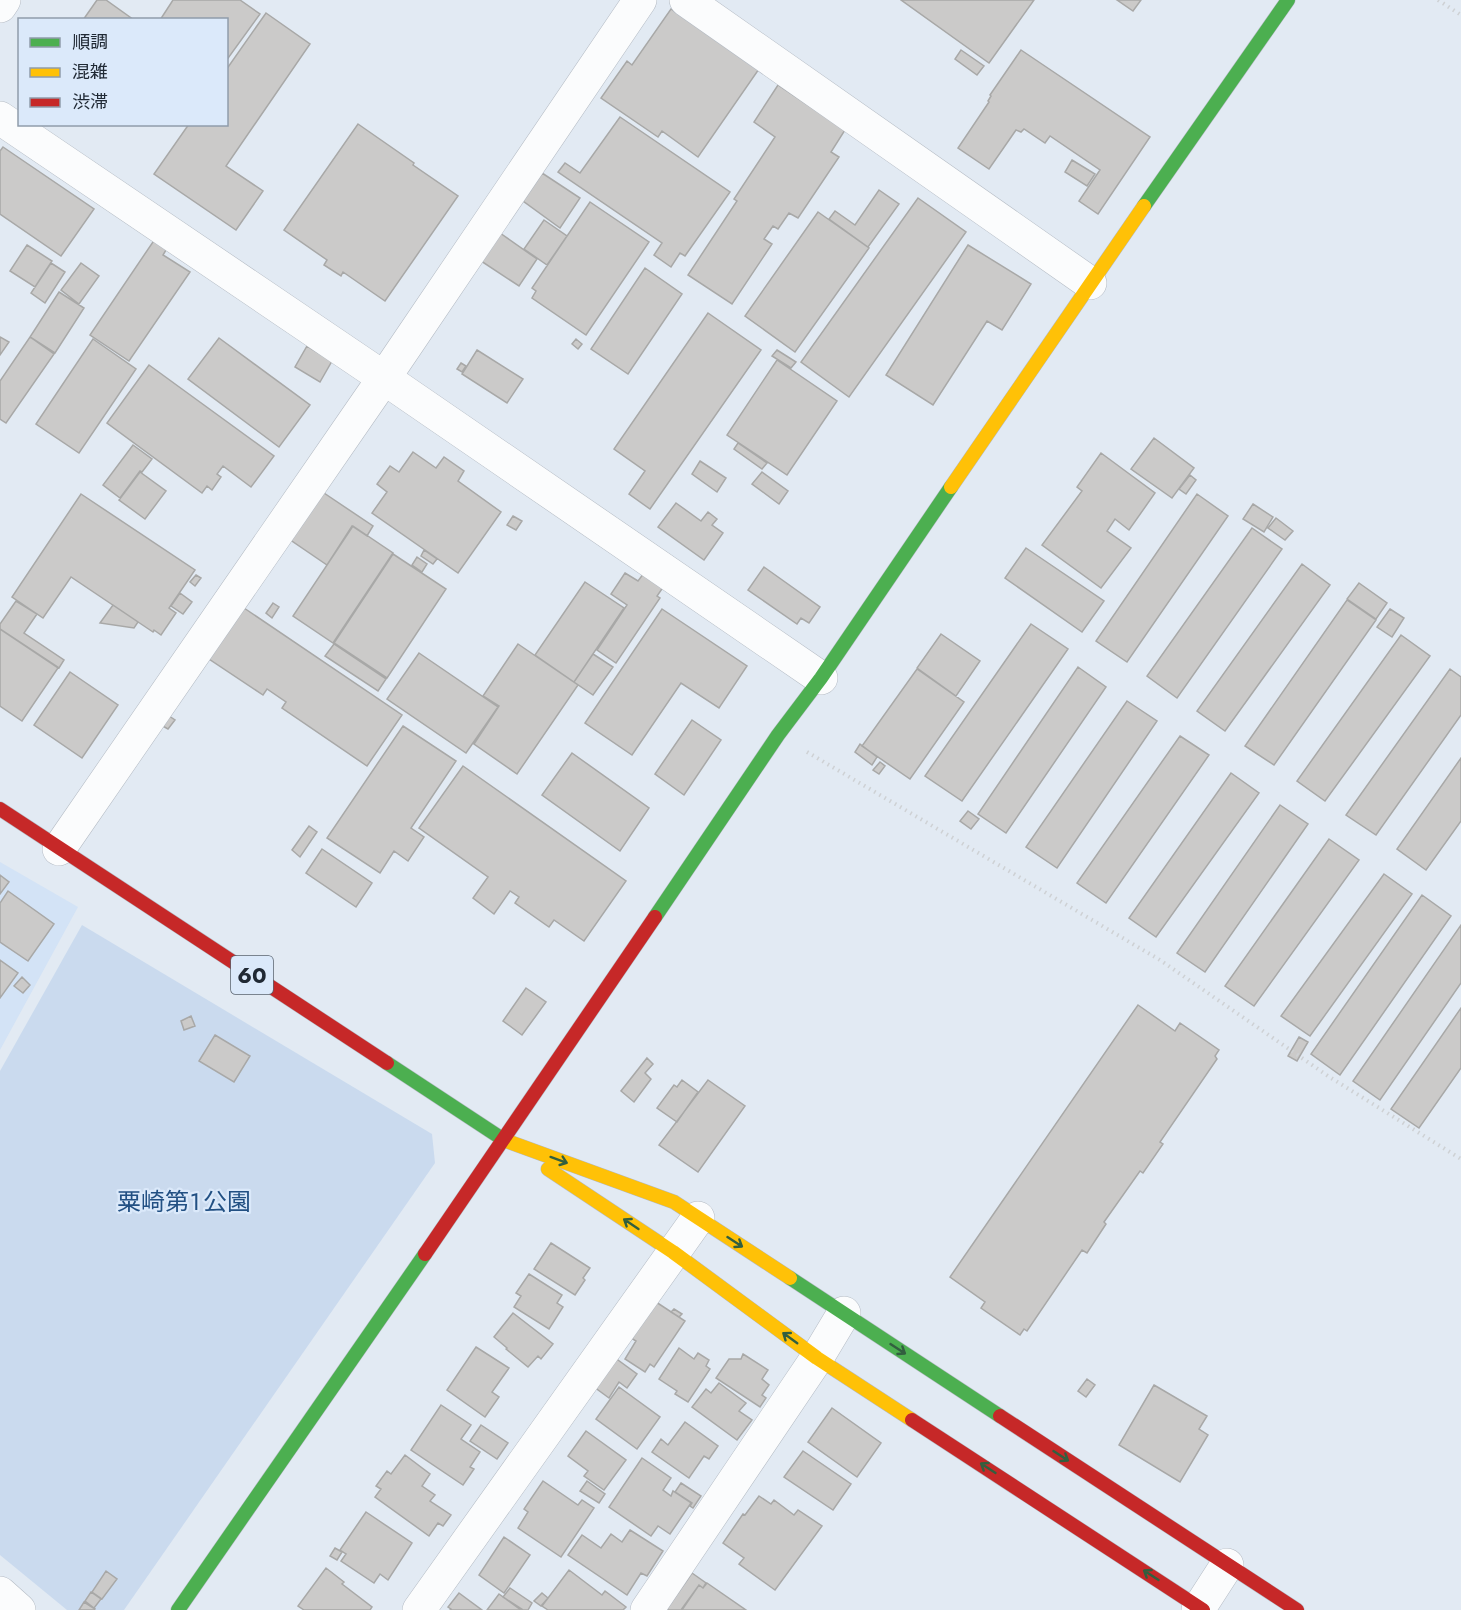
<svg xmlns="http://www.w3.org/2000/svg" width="1461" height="1610" font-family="Jost,'Noto Sans JP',sans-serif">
<rect width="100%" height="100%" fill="#e2eaf3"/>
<path fill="#d3e3f6" d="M 0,862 L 78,907 L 0,1050 Z"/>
<path fill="#cadaee" d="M 82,925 L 432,1134 L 435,1163 L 124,1610 L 67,1610 L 0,1555 L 0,1071 Z"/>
<path fill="#cbcac9" stroke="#a8a8a7" stroke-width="1.5" d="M 97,0 L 106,0 L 134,20 L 83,20 Z
M 173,0 L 240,0 L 260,14 L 226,61 L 226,20 L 160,20 Z
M 901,0 L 1034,0 L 989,63 Z
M 1117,0 L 1141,0 L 1133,11 Z
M 671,9 L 759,69 L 698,157 L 662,131 L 658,137 L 601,98 L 627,61 L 632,65 Z
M 266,13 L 310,44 L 226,166 L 263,191 L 236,230 L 154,174 L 189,124 L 226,124 L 226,70 Z
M 961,50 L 984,66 L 977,75 L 955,59 Z
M 1021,50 L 1150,137 L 1098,214 L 1079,201 L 1100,170 L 1050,136 L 1045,143 L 1024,129 L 1021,132 L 1016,130 L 989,169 L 958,148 L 989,102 L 988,101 L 991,96 L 990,95 Z
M 778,85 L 845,130 L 831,152 L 839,157 L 798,218 L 789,213 L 778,229 L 773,226 L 764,239 L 772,244 L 732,304 L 688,275 L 737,201 L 734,199 L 775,137 L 754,122 Z
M 620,117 L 730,192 L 685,256 L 680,253 L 671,267 L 654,255 L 662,243 L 558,172 L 565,163 L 580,173 Z
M 358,124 L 414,163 L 413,165 L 458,196 L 385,301 L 343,272 L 341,276 L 324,265 L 327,260 L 284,230 Z
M 3,147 L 94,209 L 61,256 L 0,214 L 0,151 Z
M 1072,160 L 1095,174 L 1087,186 L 1065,172 Z
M 542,173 L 580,198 L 560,228 L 523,201 Z
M 879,190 L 899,204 L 868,247 L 829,219 L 835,211 L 855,225 Z
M 918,198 L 966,232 L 849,397 L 801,362 Z
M 590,202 L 649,242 L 586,335 L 532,298 L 536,291 L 532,288 Z
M 818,212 L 869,248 L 795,352 L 745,316 Z
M 544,220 L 567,236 L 547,265 L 524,249 Z
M 500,233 L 537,259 L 519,286 L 481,261 Z
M 157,236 L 169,245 L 163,255 L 190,272 L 129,361 L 90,335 Z
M 27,245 L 52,261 L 35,287 L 10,271 Z
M 968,245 L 1031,284 L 1002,330 L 987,321 L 933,405 L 886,375 Z
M 51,263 L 65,272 L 45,303 L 31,293 Z
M 81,263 L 99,276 L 79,304 L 61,290 Z
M 645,268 L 682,294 L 628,374 L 591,349 Z
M 59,292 L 84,308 L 55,353 L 30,337 Z
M 708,313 L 761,350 L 650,509 L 629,494 L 645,471 L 614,449 Z
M 0,337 L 9,342 L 0,355 Z
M 30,337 L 54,354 L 6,423 L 0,419 L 0,381 Z
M 219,338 L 310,405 L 279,447 L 188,379 Z
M 93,339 L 136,369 L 79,453 L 36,424 Z
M 576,339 L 582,344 L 578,349 L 572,344 Z
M 307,346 L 332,361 L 320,382 L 295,367 Z
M 477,350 L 523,379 L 507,403 L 462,374 Z
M 777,350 L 796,362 L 791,368 L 772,356 Z
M 777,360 L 837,401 L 787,475 L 727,435 Z
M 461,363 L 466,366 L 462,372 L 457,369 Z
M 149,365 L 274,456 L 251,487 L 223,466 L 217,474 L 221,477 L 212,490 L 207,486 L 202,493 L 107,423 Z
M 1154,438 L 1194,468 L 1172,498 L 1131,469 Z
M 738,443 L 767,463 L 762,469 L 734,449 Z
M 133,445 L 152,459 L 142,472 L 140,471 L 120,498 L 103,485 Z
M 413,452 L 436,468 L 444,457 L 464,471 L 458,481 L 501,512 L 458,573 L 372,513 L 387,492 L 377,484 L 390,466 L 399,472 Z
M 1101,453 L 1155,493 L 1129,530 L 1115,519 L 1107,531 L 1131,548 L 1101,588 L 1042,545 L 1082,491 L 1077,487 Z
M 700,461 L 726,478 L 717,492 L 692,474 Z
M 140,472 L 166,491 L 145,519 L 119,500 Z
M 762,472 L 788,491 L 779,504 L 752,484 Z
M 1190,475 L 1196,480 L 1186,494 L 1179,489 Z
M 321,491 L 373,526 L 367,536 L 352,526 L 327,565 L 289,539 Z
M 81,494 L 195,570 L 169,608 L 176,613 L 161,635 L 154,630 L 153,632 L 71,577 L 43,618 L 12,597 Z
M 1197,494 L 1228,516 L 1127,662 L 1096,641 Z
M 676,503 L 701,521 L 708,512 L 717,519 L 712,525 L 723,533 L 704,560 L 658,527 Z
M 1253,504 L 1273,517 L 1264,532 L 1243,519 Z
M 513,516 L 522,521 L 516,530 L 507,525 Z
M 1276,518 L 1293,531 L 1285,540 L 1268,528 Z
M 353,526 L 393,553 L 333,643 L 293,616 Z
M 1252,528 L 1282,549 L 1177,698 L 1147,676 Z
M 1026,548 L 1104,601 L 1082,632 L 1005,578 Z
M 424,550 L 437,559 L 433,564 L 421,556 Z
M 393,554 L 446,589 L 387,678 L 334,643 Z
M 417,557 L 427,564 L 422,572 L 412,565 Z
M 1302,564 L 1330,585 L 1225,731 L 1197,711 Z
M 764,567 L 820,607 L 809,623 L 801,618 L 797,624 L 748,590 Z
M 625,573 L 638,581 L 644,573 L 664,586 L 657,596 L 660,598 L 616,663 L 597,650 L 627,605 L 611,594 Z
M 196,575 L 201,578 L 195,586 L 190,582 Z
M 585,582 L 624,608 L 574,682 L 535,655 Z
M 1359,583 L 1387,603 L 1376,619 L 1347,599 Z
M 180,593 L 192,602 L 183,614 L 171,606 Z
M 1347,600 L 1376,620 L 1274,765 L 1245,746 Z
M 16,601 L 37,614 L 24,633 L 64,660 L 59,668 L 0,629 L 0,624 Z
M 273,603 L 279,607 L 272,618 L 266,613 Z
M 113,605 L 138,622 L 134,628 L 100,623 Z
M 244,608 L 402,715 L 367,766 L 282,708 L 286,702 L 267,689 L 263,695 L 209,659 Z
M 662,609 L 747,666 L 719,708 L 681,683 L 632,755 L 585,723 Z
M 1390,609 L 1404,618 L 1392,637 L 1377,627 Z
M 1031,624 L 1068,649 L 962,801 L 925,776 Z
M 0,629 L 58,668 L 22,721 L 0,706 Z
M 941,634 L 980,661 L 956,696 L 917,668 Z
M 1401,635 L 1430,656 L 1325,801 L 1297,781 Z
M 334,644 L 386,679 L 378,691 L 325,656 Z
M 518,644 L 578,685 L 517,774 L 474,744 L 499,706 L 483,696 Z
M 419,653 L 498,707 L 466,753 L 387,699 Z
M 593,654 L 613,667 L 593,695 L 574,682 Z
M 1078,667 L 1106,687 L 1006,833 L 978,814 Z
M 917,669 L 964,702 L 910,779 L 862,746 Z
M 1450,669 L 1461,677 L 1461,715 L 1376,835 L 1346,815 Z
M 70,672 L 118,705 L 82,758 L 34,725 Z
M 1127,701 L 1157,721 L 1057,868 L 1026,847 Z
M 166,714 L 175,720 L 168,729 L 159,724 Z
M 692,720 L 721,740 L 684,795 L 655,774 Z
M 403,726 L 456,761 L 411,828 L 424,837 L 408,861 L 394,851 L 380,873 L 327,838 Z
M 1180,736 L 1209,755 L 1106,903 L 1077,883 Z
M 860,744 L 877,757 L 872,765 L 855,752 Z
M 572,753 L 649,808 L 620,851 L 542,795 Z
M 1461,758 L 1461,821 L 1426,870 L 1397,849 Z
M 880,762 L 885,766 L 879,774 L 873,770 Z
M 463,766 L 626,881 L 584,941 L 554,920 L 549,927 L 515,903 L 519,897 L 510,891 L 494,914 L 473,898 L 488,877 L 419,828 Z
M 1231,773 L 1259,793 L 1156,937 L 1129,918 Z
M 1280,805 L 1308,824 L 1205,972 L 1177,953 Z
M 968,811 L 979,819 L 971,829 L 960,821 Z
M 309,826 L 317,832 L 300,857 L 292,850 Z
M 1329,839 L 1359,860 L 1254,1006 L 1225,986 Z
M 322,849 L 372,883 L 356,907 L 306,873 Z
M 1384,874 L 1412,894 L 1310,1036 L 1281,1016 Z
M 0,875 L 9,882 L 0,894 Z
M 8,891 L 54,924 L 28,961 L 0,942 L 0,903 Z
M 1422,895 L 1451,916 L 1340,1075 L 1311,1054 Z
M 1461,925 L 1461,983 L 1380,1100 L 1353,1081 Z
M 0,960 L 18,973 L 0,998 Z
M 22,977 L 30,985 L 23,993 L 14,986 Z
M 526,988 L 546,1002 L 522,1035 L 503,1021 Z
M 1138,1005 L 1175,1031 L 1180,1023 L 1219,1050 L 1215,1056 L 1217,1059 L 1160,1142 L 1163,1144 L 1143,1173 L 1140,1171 L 1104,1222 L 1106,1224 L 1087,1253 L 1082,1250 L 1027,1331 L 1024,1329 L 1020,1335 L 981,1308 L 985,1302 L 950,1277 Z
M 1461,1008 L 1461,1068 L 1419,1128 L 1391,1109 Z
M 191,1016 L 195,1026 L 184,1030 L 181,1021 Z
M 215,1035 L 250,1056 L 234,1082 L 199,1061 Z
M 1299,1037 L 1308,1042 L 1297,1061 L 1288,1056 Z
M 647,1058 L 653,1064 L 645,1073 L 651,1079 L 634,1102 L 621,1091 Z
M 682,1080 L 698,1092 L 677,1122 L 657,1108 L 674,1085 L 677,1087 Z
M 708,1080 L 745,1106 L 698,1172 L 659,1145 Z
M 551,1243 L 590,1268 L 583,1278 L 585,1280 L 575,1295 L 534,1269 Z
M 529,1274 L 562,1295 L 557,1303 L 563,1307 L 549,1329 L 514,1307 L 521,1296 L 516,1293 Z
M 656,1302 L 685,1321 L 654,1367 L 650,1364 L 645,1372 L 625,1359 L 636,1341 L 620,1331 Z
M 674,1309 L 682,1314 L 679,1317 L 671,1312 Z
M 513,1313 L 553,1344 L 541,1359 L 538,1356 L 528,1367 L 506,1349 L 507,1348 L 494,1337 Z
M 476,1347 L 509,1368 L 492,1392 L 499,1397 L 485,1417 L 447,1390 Z
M 679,1348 L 694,1359 L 698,1353 L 709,1360 L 706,1366 L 710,1369 L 688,1402 L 675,1394 L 677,1391 L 659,1379 Z
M 607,1352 L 637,1374 L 627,1388 L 619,1382 L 609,1398 L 586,1381 Z
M 743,1354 L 768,1370 L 762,1379 L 769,1385 L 762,1395 L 766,1398 L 760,1407 L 716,1378 L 729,1359 L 741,1359 Z
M 1087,1379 L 1095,1385 L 1086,1397 L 1078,1391 Z
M 719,1383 L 746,1403 L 739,1411 L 752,1420 L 737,1440 L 692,1407 L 706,1389 L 711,1393 Z
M 1154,1385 L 1207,1416 L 1199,1429 L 1208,1435 L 1180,1482 L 1119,1445 Z
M 619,1387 L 660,1417 L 637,1449 L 596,1419 Z
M 441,1405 L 471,1425 L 461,1439 L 480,1452 L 470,1467 L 474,1469 L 463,1485 L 411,1450 Z
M 832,1408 L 881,1443 L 857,1477 L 808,1442 Z
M 685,1422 L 718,1446 L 709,1459 L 704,1456 L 689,1478 L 652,1452 L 661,1439 L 668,1445 Z
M 481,1425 L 508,1443 L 497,1459 L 470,1441 Z
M 586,1431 L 626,1460 L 604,1490 L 584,1476 L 588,1471 L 568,1456 Z
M 803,1451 L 851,1484 L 833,1510 L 784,1477 Z
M 405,1455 L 430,1474 L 422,1486 L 435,1495 L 430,1501 L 451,1515 L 443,1526 L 438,1523 L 429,1536 L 375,1497 L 381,1489 L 376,1486 L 387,1471 L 391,1474 Z
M 642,1458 L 671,1478 L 663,1490 L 671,1496 L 673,1491 L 691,1503 L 670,1534 L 658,1526 L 651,1536 L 609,1507 Z
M 543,1481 L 578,1505 L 582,1500 L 594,1508 L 561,1557 L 518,1528 L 528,1512 L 524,1509 Z
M 587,1481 L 605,1494 L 599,1503 L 580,1491 Z
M 681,1483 L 701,1496 L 693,1508 L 690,1506 L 692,1503 L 675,1492 Z
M 759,1496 L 771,1504 L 774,1500 L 794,1515 L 798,1510 L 822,1526 L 775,1590 L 739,1564 L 744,1558 L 723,1543 L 743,1514 L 745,1515 Z
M 366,1512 L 412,1543 L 388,1580 L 380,1574 L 374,1583 L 341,1561 L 346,1554 L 340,1550 Z
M 630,1530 L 663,1551 L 647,1576 L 641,1573 L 627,1595 L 568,1555 L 582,1535 L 601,1548 L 611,1534 L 622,1542 Z
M 504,1537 L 530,1555 L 504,1593 L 479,1575 Z
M 335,1548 L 342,1552 L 337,1560 L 330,1556 Z
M 326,1568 L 344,1582 L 342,1584 L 372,1607 L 370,1610 L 304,1610 L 298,1606 Z
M 569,1570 L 602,1595 L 605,1591 L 626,1607 L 623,1610 L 548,1610 L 542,1606 Z
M 106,1571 L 117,1579 L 102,1599 L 92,1592 Z
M 692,1573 L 706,1583 L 703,1588 L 699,1585 L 681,1610 L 666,1610 Z
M 707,1583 L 746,1610 L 682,1610 L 699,1585 L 703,1588 Z
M 510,1588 L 532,1603 L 528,1610 L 523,1610 L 503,1597 Z
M 91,1592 L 101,1599 L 94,1608 L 85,1601 Z
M 459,1593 L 482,1610 L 450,1610 L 451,1609 L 448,1607 Z
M 542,1593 L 548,1598 L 541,1606 L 534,1601 Z
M 499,1594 L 521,1610 L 487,1610 Z
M 84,1602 L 95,1609 L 94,1610 L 79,1610 Z"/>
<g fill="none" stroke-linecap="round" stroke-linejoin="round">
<defs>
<path id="street" d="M 686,0 L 1090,283
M 0,6 L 4,0
M 0,118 L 384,378 L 821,678
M 59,849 L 384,378 L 640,0
M 0,1593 L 19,1610
M 419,1610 L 698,1218
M 647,1610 L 817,1358 L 844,1313
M 1198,1610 L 1227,1565"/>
<path id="fast" d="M 1144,206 L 1288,0
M 655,917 L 778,735 L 821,678 L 951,487
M 387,1063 L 504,1140
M 790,1278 L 1000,1416
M 178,1610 L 425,1254"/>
<path id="slow" d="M 951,487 L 1144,206
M 504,1140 L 674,1202 L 790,1278
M 548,1169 L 673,1252 L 817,1358 L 912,1420"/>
<path id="jam" d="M 0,809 L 387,1063
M 425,1254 L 655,917
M 1000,1416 L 1297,1610
M 912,1420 L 1203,1610"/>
</defs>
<use href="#street" stroke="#b4bbc4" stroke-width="34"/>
<use href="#fast" stroke="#b4bbc4" stroke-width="15"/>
<use href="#slow" stroke="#b4bbc4" stroke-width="15"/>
<use href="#jam" stroke="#b4bbc4" stroke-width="15"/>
<path stroke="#ced1d4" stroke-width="4" stroke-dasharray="1.5 4.5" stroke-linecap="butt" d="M 1438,0 L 1461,15
M 807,752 L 1160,960 L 1328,1076 L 1461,1159"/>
<use href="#street" stroke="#fbfcfd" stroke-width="33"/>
<use href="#fast" stroke="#4caf50" stroke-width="14"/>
<use href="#slow" stroke="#ffc107" stroke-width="14"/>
<use href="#jam" stroke="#c62828" stroke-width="14"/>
</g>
<defs><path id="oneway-shaft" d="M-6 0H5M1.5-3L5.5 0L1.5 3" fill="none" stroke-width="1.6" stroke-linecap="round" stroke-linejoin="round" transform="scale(1.5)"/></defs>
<g stroke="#325f3f">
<use href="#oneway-shaft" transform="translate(559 1160) rotate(20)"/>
<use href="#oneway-shaft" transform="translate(631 1224) rotate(-146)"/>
<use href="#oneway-shaft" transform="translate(735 1242) rotate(33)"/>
<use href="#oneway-shaft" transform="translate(790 1338) rotate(-144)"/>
<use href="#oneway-shaft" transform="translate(898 1349) rotate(33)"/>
<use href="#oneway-shaft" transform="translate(1061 1456) rotate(33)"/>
<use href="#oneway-shaft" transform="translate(988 1468) rotate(-147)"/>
<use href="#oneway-shaft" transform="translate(1151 1575) rotate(-147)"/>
</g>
<g text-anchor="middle" stroke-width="4.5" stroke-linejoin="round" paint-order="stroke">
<rect fill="#dbe9fa" stroke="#58636f" stroke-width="1.5" x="231" y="956" width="42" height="38" rx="4.5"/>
<g font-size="22" font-weight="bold" fill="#202934">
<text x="252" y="983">60</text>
</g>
<g font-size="24" fill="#225083" stroke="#dbe9fa">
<text x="184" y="1210">粟崎第１公園</text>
</g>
</g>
<rect x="18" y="18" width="210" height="108" fill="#dbe9fa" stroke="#909cab" stroke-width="1.5"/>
<rect x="30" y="38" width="30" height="9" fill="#4caf50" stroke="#909cab" stroke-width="1.5"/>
<text x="72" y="48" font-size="18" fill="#202934">順調</text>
<rect x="30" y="68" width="30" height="9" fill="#ffc107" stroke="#909cab" stroke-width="1.5"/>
<text x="72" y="78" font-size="18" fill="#202934">混雑</text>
<rect x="30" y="98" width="30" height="9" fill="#c62828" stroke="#909cab" stroke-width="1.5"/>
<text x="72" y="108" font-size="18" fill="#202934">渋滞</text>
</svg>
